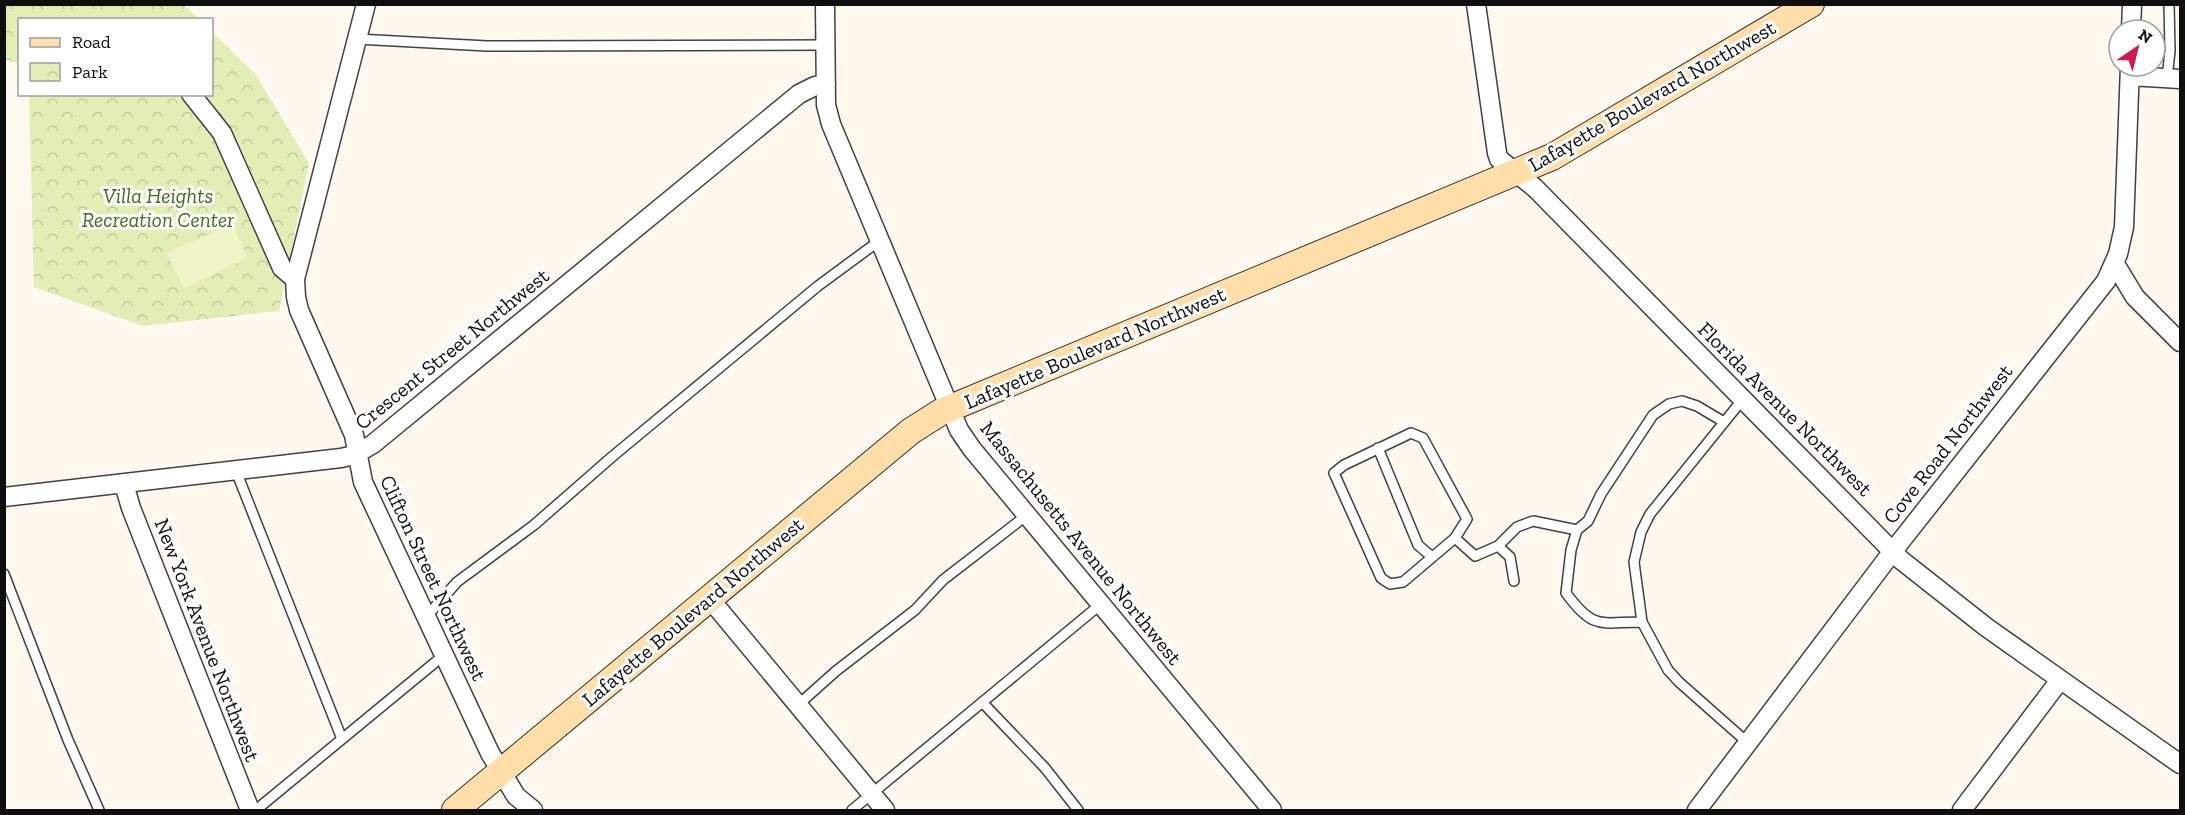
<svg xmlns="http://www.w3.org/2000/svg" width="2185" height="815" font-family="'Zilla Slab',serif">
<defs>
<pattern id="park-crowns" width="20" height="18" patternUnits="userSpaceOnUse" patternTransform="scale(1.5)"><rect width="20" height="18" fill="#e2eeb5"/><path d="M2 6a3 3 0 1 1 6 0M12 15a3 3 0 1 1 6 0" fill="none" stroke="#c1cb9a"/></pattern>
</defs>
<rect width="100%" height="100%" fill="#fff8ef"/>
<path fill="url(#park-crowns)" d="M 5,4 L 184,5 L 199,19 L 20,20 L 19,64 L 5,59 Z
M 212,32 L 256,75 L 309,163 L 279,311 L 143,326 L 34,287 L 29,95 L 212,94 Z"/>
<path fill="#f1f4c7" d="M 232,224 L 248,258 L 184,288 L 167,253 Z"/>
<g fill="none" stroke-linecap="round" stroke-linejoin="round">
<defs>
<path id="lane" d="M 357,39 L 487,46 L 825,45
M 2167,78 L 2170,51 L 2169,4
M 1743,399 L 1650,514 L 1641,532 L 1634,562 L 1642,622 L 1668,670 L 1679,682 L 1748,743
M 1411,433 L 1423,438 L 1467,519 L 1455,538 L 1403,582 L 1390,584 L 1381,578 L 1334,473 L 1344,465 Z
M 1378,448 L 1418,545 L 1432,557
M 236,471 L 342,739
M 1455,538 L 1475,556 L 1498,546 L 1517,527 L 1533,521 L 1577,530
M 1498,546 L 1510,557 L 1514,581
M 4,574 L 68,740 L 99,810
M 426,617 L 457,582 L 534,525 L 613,456 L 818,286 L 879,241
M 1642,622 C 1600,622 1594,631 1566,593 L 1571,550 L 1577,530 L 1588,521 L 1601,494 L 1653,415 L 1669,404 L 1682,401 L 1697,406 L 1724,422
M 982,702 L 1045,768 L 1078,810
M 798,705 L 836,671 L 915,610 L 943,580 L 1027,515
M 256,810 L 444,655
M 852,810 L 1101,604"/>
<path id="street" d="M 366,4 L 295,279 L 296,297 L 299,310 L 354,435 L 363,482 L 490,753 L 516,796 L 533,810
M 825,4 L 826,105 L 831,124 L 959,430 L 972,449 L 1272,810
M 1476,4 L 1497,153 L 1499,159 L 1535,188 L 1901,560 L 1986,627 L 2180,764
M 2131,30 L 2132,4
M 2130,76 L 2180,79
M 191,94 L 222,133 L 282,268 L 295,279
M 2115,264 L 2135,297 L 2180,342
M 124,484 L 131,508 L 250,810
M 4,497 L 341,458 L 354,455 L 373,444 L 799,94 L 815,86 L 826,84
M 710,599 L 885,810
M 1697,810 L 1893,551 L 2106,281 L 2118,254 L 2124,227 L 2130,66
M 1962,810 L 2060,680"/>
<path id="secondary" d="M 455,810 L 911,431 L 941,412 L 1552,157 L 1811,4"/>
</defs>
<use href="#lane" stroke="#414141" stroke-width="12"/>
<use href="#street" stroke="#414141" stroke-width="21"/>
<use href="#secondary" stroke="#303030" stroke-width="28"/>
<use href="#lane" stroke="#fff" stroke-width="9"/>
<use href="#street" stroke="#fff" stroke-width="18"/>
<use href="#secondary" stroke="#ffdeaa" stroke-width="26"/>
</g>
<g text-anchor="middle" stroke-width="6" stroke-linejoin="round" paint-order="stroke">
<g font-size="21" fill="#0e0e0e" stroke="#fff">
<text transform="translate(1652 96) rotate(-30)" y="7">Lafayette Boulevard Northwest</text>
<text transform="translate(1095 348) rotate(-23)" y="7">Lafayette Boulevard Northwest</text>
<text transform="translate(452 349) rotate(-39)" y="7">Crescent Street Northwest</text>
<text transform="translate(1785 409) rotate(45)" y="7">Florida Avenue Northwest</text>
<text transform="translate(1948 444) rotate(-52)" y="7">Cove Road Northwest</text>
<text transform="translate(1081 543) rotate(51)" y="7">Massachusetts Avenue Northwest</text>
<text transform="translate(433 578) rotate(65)" y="7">Clifton Street Northwest</text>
<text transform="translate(693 612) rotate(-40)" y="7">Lafayette Boulevard Northwest</text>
<text transform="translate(207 640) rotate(69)" y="7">New York Avenue Northwest</text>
</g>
<g font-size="21" font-style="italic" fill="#416c18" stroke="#fff">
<text x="158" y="203">Villa Heights<tspan x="158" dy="24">Recreation Center</tspan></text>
</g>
</g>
<rect width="2185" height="815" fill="none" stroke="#0e0e0e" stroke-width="12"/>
<rect x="18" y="18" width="195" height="78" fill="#ffffff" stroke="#9f9f9f" stroke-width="1.5"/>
<rect x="30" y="38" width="30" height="9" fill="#ffdeaa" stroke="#9f9f9f" stroke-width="1.5"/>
<text x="72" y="48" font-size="18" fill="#0e0e0e">Road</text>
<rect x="30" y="63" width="30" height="18" fill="url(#park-crowns)" stroke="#9f9f9f" stroke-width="1.5"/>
<text x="72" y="78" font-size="18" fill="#0e0e0e">Park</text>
<g transform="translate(2137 48) rotate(35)"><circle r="28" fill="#ffffff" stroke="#9f9f9f" stroke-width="1.5"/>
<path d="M0-4.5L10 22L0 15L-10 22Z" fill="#cb1952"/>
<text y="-9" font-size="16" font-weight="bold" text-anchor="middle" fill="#0e0e0e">N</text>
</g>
</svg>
